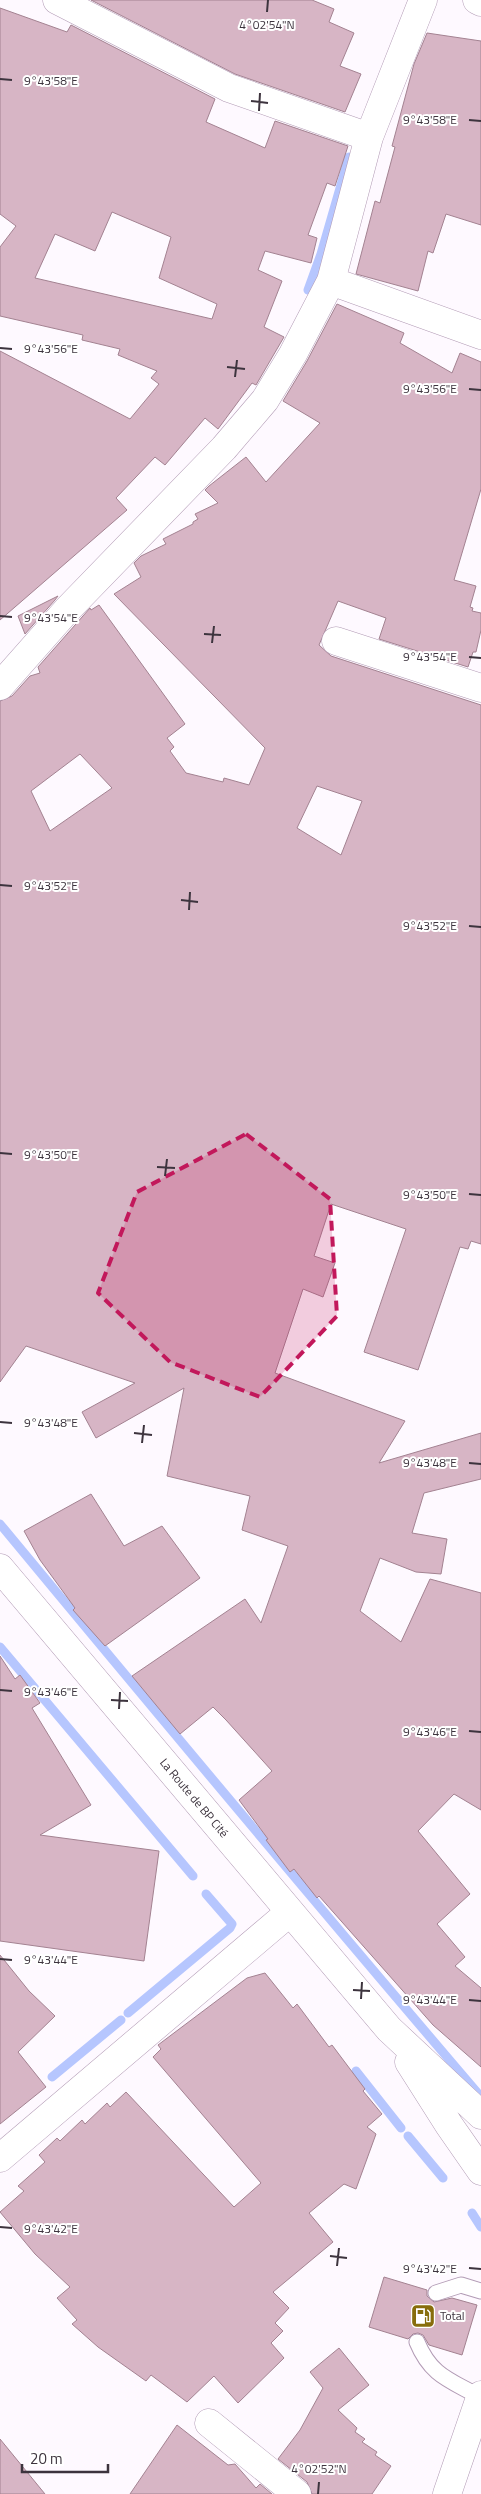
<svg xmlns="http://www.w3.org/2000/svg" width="481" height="2494" font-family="'Titillium Web',sans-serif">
<rect width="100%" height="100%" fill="#fef9ff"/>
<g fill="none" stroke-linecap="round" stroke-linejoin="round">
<path stroke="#b6c6fe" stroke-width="9" d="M 308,290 L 321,254 L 349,157
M 0,1524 C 159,1716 319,1907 481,2097
M 0,1647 L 193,1876
M 128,2013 L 230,1928 L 232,1924 L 206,1894
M 356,2071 L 401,2128
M 52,2077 L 121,2020
M 408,2136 L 443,2178
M 472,2213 L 481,2227"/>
</g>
<path fill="#d7b5c5" stroke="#a38291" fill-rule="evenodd" d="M 91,0 L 312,0 L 334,9 L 329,22 L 354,33 L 340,66 L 361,74 L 345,112 L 235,74 Z
M 0,8 L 67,32 L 71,25 L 215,99 L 206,122 L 265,148 L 275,121 L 348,146 L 335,186 L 327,183 L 308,235 L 317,238 L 311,263 L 265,251 L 258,270 L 282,281 L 264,327 L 284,337 L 256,385 L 252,383 L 218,429 L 205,418 L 165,465 L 155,457 L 116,498 L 127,510 L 0,620 L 0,351 L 130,419 L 159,384 L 151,378 L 157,371 L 118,355 L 120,349 L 82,340 L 83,335 L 0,316 L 0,247 L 16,226 L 0,214 ZM 112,212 L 171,237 L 159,278 L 217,304 L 212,319 L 35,278 L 55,234 L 95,251 Z
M 427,33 L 481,41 L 481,225 L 446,214 L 433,253 L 428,251 L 418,291 L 356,274 L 375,201 L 380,203 L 395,147 L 392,146 L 414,64 Z
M 337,304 L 404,333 L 400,343 L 452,373 L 460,353 L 481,362 L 481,489 L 454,580 L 476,586 L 470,607 L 473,608 L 472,611 L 481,613 L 481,630 L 476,652 L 473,652 L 468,667 L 379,639 L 386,618 L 338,601 L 319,645 L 331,656 L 481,705 L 481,1244 L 471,1241 L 468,1249 L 460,1247 L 418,1370 L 364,1352 L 406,1229 L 331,1204 L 314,1256 L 335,1263 L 323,1297 L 303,1289 L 275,1373 L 405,1421 L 379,1463 L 481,1433 L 481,1479 L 424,1493 L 412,1533 L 447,1539 L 441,1574 L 416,1572 L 380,1558 L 360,1611 L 401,1642 L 430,1579 L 481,1593 L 481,1810 L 454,1794 L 418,1831 L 470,1894 L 437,1924 L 465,1957 L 455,1966 L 481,1988 L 481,2067 L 433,2025 L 319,1896 L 317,1898 L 294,1869 L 290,1872 L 266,1840 L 268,1839 L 239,1800 L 272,1771 L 226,1720 L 213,1707 L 180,1734 L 132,1676 L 245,1599 L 261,1623 L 288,1546 L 242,1530 L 250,1496 L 167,1476 L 184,1388 L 96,1438 L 82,1412 L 135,1383 L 26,1346 L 0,1382 L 0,701 L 12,696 L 30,676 L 40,673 L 38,667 L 90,608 L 91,610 L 99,605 L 185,724 L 167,738 L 174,747 L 170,751 L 186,773 L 223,782 L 224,778 L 249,785 L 265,748 L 114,594 L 141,577 L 134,563 L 141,556 L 166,544 L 163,539 L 193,524 L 193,522 L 198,519 L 195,514 L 218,503 L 205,490 L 209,486 L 246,457 L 266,482 L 320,423 L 283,401 L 307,361 ZM 80,754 L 112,788 L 50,831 L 31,791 ZM 317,786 L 362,801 L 341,855 L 297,828 Z
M 58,596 L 55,600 L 25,634 L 18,616 Z
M 91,1494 L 124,1546 L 162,1526 L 200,1578 L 105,1646 L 73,1610 L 75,1608 L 40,1560 L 24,1531 Z
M 0,1656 L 15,1679 L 20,1675 L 40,1703 L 32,1708 L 91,1805 L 40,1835 L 159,1851 L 144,1961 L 0,1941 Z
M 0,1955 L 29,1991 L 55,2016 L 18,2052 L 46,2087 L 0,2124 Z
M 265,1973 L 293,2008 L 297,2004 L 329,2047 L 332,2045 L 365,2089 L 363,2091 L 382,2114 L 367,2127 L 376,2134 L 356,2189 L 344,2184 L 309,2213 L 333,2242 L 273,2292 L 289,2308 L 275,2323 L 283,2331 L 271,2343 L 284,2358 L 238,2403 L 214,2376 L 187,2402 L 151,2375 L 146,2381 L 98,2347 L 72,2324 L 77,2320 L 57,2298 L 70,2287 L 35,2254 L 0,2212 L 24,2191 L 18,2186 L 45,2162 L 39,2155 L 57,2138 L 60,2141 L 82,2120 L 85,2124 L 107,2103 L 110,2107 L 126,2092 L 234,2207 L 261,2183 L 153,2057 L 161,2049 L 158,2045 L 247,1978 Z
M 384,2277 L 427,2290 L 427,2296 L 434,2302 L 452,2298 L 477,2305 L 462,2355 L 429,2345 L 423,2335 L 418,2333 L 413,2334 L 408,2339 L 369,2327 Z
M 339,2348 L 369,2385 L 338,2410 L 357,2428 L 355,2432 L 365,2439 L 362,2442 L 377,2452 L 375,2455 L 391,2466 L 372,2494 L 312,2494 L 307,2482 L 278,2459 L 300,2430 L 323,2388 L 310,2372 Z
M 177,2425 L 228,2465 L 235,2464 L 256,2488 L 260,2484 L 272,2494 L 130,2494 Z
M 0,2439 L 45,2494 L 0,2494 Z"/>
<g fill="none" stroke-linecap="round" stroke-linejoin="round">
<defs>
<path id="service" d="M 436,2293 L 461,2285 L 481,2291
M 417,2342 C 431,2376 450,2380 480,2397"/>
<path id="minor" d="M 57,0 L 229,88 L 369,137
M 477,0 L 481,2
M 331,281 L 481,335
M 336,641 L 481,688
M 0,686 L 67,610 L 224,448 L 265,400 L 293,354 L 331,281 L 369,137 L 423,0
M 209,2423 L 297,2494"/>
<path id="tertiary" d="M 0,1568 L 389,2029 L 481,2115
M 409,2062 L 449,2125 L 481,2171
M 0,2158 L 290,1912"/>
<path id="primary" d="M 447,2494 L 481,2395"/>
</defs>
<use href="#service" stroke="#b29bb5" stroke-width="17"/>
<use href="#minor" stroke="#b29bb5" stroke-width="29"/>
<use href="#tertiary" stroke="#b29bb5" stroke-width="29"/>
<use href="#primary" stroke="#b29bb5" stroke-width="29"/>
<use href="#service" stroke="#fff" stroke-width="15"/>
<use href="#minor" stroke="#fff" stroke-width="28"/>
<use href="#tertiary" stroke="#fff" stroke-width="28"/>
<use href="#primary" stroke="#fff" stroke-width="28"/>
</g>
<path fill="#c2185b" fill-opacity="0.2" stroke="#c2185b" stroke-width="4" stroke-dasharray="10 6" stroke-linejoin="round" d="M 246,1134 L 330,1199 L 337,1316 L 260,1397 L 170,1362 L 98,1293 L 137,1192 Z"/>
<path fill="none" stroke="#3d343e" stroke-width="2" d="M 267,12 L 268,0M 0,79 L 12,80M 251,101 L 268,103M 259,111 L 260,93M 469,120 L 481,121M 0,348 L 12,349M 227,367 L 245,369M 235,377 L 237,360M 469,389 L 481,390M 0,616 L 12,617M 204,634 L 221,635M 212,643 L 214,626M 469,657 L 481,658M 0,885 L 12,886M 181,900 L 198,902M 189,910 L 190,892M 469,926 L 481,927M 0,1153 L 12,1154M 157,1167 L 175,1168M 165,1176 L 167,1159M 469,1194 L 481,1195M 0,1422 L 12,1423M 134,1433 L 152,1435M 142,1443 L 144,1425M 469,1463 L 481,1464M 0,1690 L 12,1691M 111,1700 L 128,1701M 119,1709 L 120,1692M 469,1731 L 481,1732M 0,1959 L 12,1960M 353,1990 L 370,1991M 361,1999 L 362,1982M 469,2000 L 481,2001M 0,2227 L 12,2228M 330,2256 L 347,2258M 337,2266 L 339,2248M 469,2268 L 481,2269M 318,2494 L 319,2482"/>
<defs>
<symbol id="fuel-square" viewBox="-11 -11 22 22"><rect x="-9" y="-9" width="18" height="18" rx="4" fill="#876d0c" stroke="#fff"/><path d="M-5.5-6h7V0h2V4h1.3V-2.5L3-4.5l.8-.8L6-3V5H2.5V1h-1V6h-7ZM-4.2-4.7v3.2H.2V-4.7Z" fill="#fff"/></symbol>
</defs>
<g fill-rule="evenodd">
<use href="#fuel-square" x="409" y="2302" width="28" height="28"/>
</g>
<g text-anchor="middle" stroke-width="4" stroke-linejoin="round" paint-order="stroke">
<g font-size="12" fill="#3d343e" stroke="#fff">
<text transform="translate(194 1798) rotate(50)" y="4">La Route de BP Cité</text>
</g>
<g font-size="12" fill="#3d343e" stroke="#fff" text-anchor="start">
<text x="440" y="2320">Total</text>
</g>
</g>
<g font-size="12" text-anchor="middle" fill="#3d343e" stroke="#fff" stroke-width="4" stroke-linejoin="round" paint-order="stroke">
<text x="267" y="29">4°02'54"N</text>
<text x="51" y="85">9°43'58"E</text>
<text x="430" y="124">9°43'58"E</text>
<text x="51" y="353">9°43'56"E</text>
<text x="430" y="393">9°43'56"E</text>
<text x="51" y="622">9°43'54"E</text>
<text x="430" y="661">9°43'54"E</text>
<text x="51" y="890">9°43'52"E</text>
<text x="430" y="930">9°43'52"E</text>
<text x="51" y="1159">9°43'50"E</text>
<text x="430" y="1199">9°43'50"E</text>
<text x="51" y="1427">9°43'48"E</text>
<text x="430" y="1467">9°43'48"E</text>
<text x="51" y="1696">9°43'46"E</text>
<text x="430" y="1736">9°43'46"E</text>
<text x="51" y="1964">9°43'44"E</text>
<text x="430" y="2004">9°43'44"E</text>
<text x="51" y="2233">9°43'42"E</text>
<text x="430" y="2273">9°43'42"E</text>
<text x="319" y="2473">4°02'52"N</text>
</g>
<path d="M22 2464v8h86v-8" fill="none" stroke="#3d343e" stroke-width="2.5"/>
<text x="30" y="2464" font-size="15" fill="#3d343e" stroke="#ffffff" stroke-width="4" paint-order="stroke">20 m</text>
</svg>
